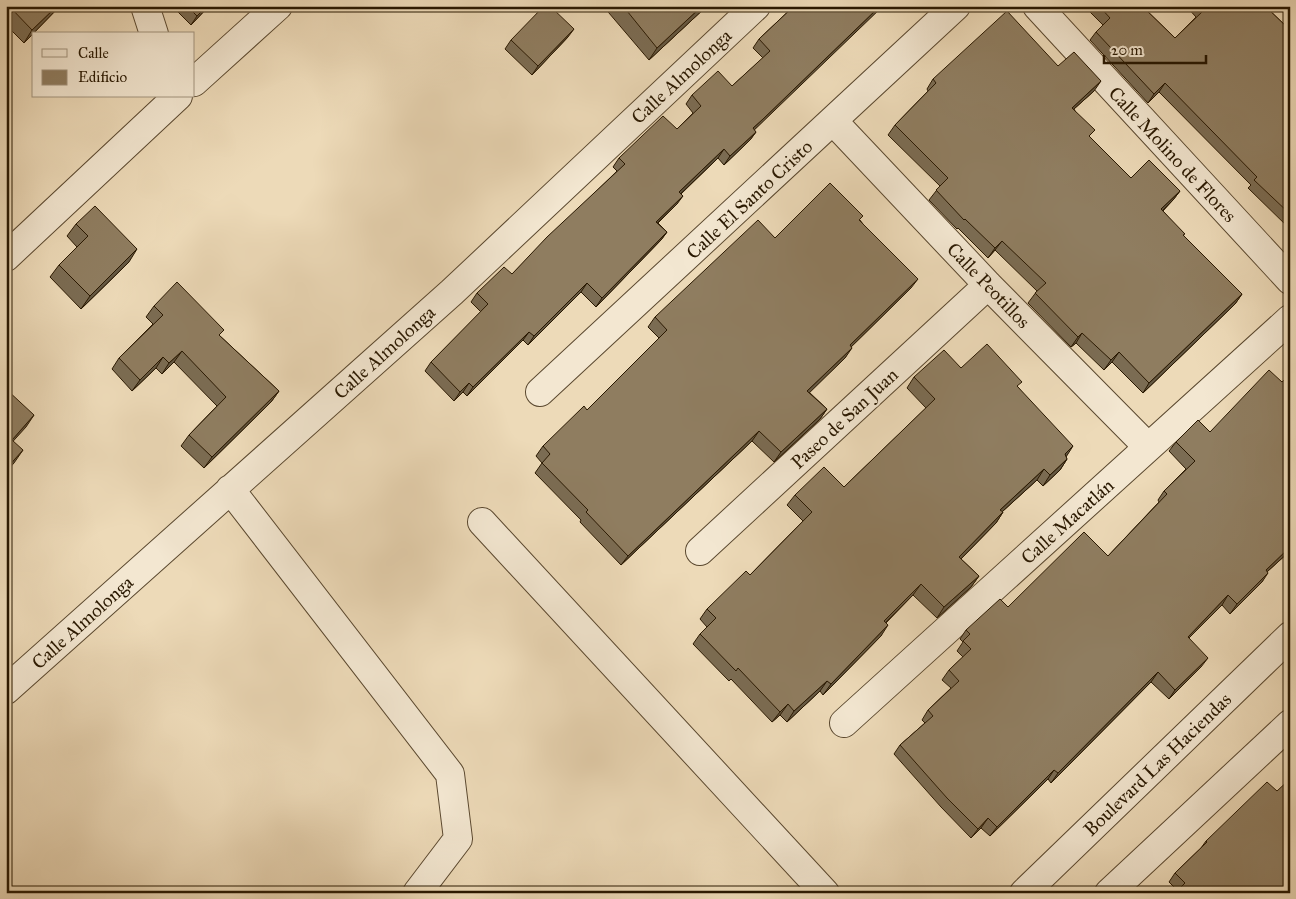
<svg xmlns="http://www.w3.org/2000/svg" width="1296" height="899" font-family="'IM FELL Great Primer',serif">
<rect width="100%" height="100%" fill="#eddab8"/>
<filter id="stains"><feTurbulence type="fractalNoise" baseFrequency=".004" numOctaves="4"/><feColorMatrix values="0 0 0 0 .2 0 0 0 0 .09 0 0 0 0 .02 0 0 0 .5 -.17"/></filter>
<radialGradient id="worn" r=".72"><stop offset=".6" stop-color="#630" stop-opacity="0"/><stop offset="1" stop-color="#630" stop-opacity=".3"/></radialGradient>
<g fill="none" stroke-linecap="round" stroke-linejoin="round">
<defs>
<path id="minor" d="M 145,6 L 154,34
M 1037,6 L 1290,280
M 194,82 L 278,6
M 833,121 L 988,285 L 1148,447
M 6,257 L 178,96
M 540,392 L 956,6
M 230,489 L 450,774 L 458,839 L 417,893
M 482,522 L 825,893
M 700,551 L 988,285
M 6,690 L 452,292 L 756,6
M 844,723 L 1290,319
M 1024,893 L 1290,636
M 1109,893 L 1290,724"/>
</defs>
<use href="#minor" stroke="#5a482f" stroke-width="30"/>
<use href="#minor" stroke="#f3e7d1" stroke-width="28"/>
</g>
<path fill="#7b6c53" stroke="#291801" d="M 6,6 L 60,6 L 24,43 L 6,25 Z
M 172,6 L 209,6 L 191,25 Z
M 603,6 L 707,6 L 649,60 Z
M 794,6 L 757,127 L 754,130 L 756,132 L 750,140 L 724,165 L 718,158 L 681,194 L 677,204 L 658,223 L 667,232 L 661,240 L 596,307 L 581,292 L 528,345 L 523,340 L 467,396 L 463,392 L 454,401 L 425,371 L 431,362 L 481,312 L 471,302 L 477,293 L 512,274 L 617,171 L 613,167 L 619,158 L 677,129 L 693,113 L 686,104 L 692,95 L 732,86 L 763,58 L 753,48 L 759,39 Z
M 1084,6 L 1142,6 L 1175,38 L 1196,17 L 1186,6 L 1265,6 L 1290,30 L 1290,229 L 1248,188 L 1251,185 L 1159,92 L 1148,103 L 1090,40 L 1096,32 L 1103,25 Z
M 568,37 L 532,75 L 505,49 L 511,40 Z
M 1058,66 L 1094,91 L 1074,109 L 1090,138 L 1131,178 L 1180,191 L 1173,200 L 1163,211 L 1184,236 L 1242,294 L 1235,304 L 1143,393 L 1112,362 L 1104,370 L 1076,343 L 1071,347 L 1028,303 L 1037,291 L 995,250 L 988,258 L 958,228 L 957,229 L 929,200 L 940,186 L 888,135 L 895,125 L 928,91 L 927,89 L 933,79 Z
M 860,220 L 911,288 L 851,347 L 845,358 L 809,392 L 827,409 L 820,419 L 774,462 L 752,441 L 621,565 L 580,522 L 581,520 L 535,473 L 542,463 L 536,456 L 543,446 L 587,410 L 659,338 L 648,327 L 655,317 L 775,238 Z
M 76,224 L 129,262 L 81,309 L 50,277 L 59,265 L 77,247 L 67,236 Z
M 154,306 L 220,336 L 279,391 L 271,402 L 204,468 L 181,446 L 189,435 L 217,406 L 174,362 L 162,374 L 156,368 L 132,391 L 112,369 L 119,358 L 153,324 L 146,317 Z
M 961,368 L 1018,387 L 1067,459 L 1060,470 L 1043,486 L 1037,480 L 1002,512 L 1003,512 L 996,523 L 961,559 L 979,576 L 971,587 L 937,618 L 913,595 L 886,623 L 881,636 L 823,695 L 820,691 L 787,722 L 780,715 L 772,722 L 731,679 L 729,681 L 693,644 L 700,634 L 707,627 L 700,619 L 707,609 L 750,575 L 803,521 L 787,505 L 795,495 L 844,487 L 926,408 L 907,388 L 914,377 Z
M 1290,374 L 1290,551 L 1267,572 L 1262,582 L 1230,614 L 1222,605 L 1189,638 L 1201,667 L 1169,699 L 1151,682 L 1051,783 L 1048,779 L 990,836 L 981,828 L 971,838 L 941,807 L 894,754 L 900,745 L 925,723 L 922,720 L 928,710 L 951,688 L 942,680 L 949,670 L 963,657 L 957,651 L 963,642 L 960,639 L 966,630 L 1108,556 L 1159,502 L 1158,500 L 1164,491 L 1186,469 L 1169,451 L 1176,442 L 1210,432 L 1282,382 Z
M 1277,791 L 1178,891 L 1169,882 L 1175,873 L 1201,848 L 1206,841 Z"/>
<path fill="#645843" stroke="#291801" d="M 57,6 L 60,6 L 24,43 L 32,30 Z
M 207,6 L 209,6 L 191,25 L 197,16 Z
M 702,6 L 707,6 L 649,60 L 657,48 Z
M 880,6 L 883,6 L 747,137 L 753,128 L 763,119 Z
M 574,29 L 568,37 L 532,75 L 538,66 Z
M 1101,81 L 1094,91 L 1065,117 L 1072,108 Z
M 1165,83 L 1159,92 L 1148,103 L 1154,94 Z
M 756,132 L 750,140 L 724,165 L 730,156 Z
M 724,149 L 718,158 L 673,201 L 679,192 Z
M 1180,191 L 1173,200 L 1154,219 L 1161,209 Z
M 683,196 L 677,204 L 650,230 L 656,222 Z
M 667,232 L 661,240 L 596,307 L 602,298 Z
M 1002,241 L 995,250 L 988,258 L 995,248 Z
M 137,249 L 129,262 L 81,309 L 90,296 Z
M 918,279 L 911,288 L 843,355 L 850,345 Z
M 587,283 L 581,292 L 528,345 L 534,336 Z
M 1242,294 L 1235,304 L 1143,393 L 1149,383 Z
M 529,332 L 523,340 L 467,396 L 473,387 Z
M 1082,333 L 1076,343 L 1071,347 L 1078,337 Z
M 852,348 L 845,358 L 801,401 L 807,391 Z
M 182,351 L 174,362 L 162,374 L 169,363 Z
M 1119,352 L 1112,362 L 1104,370 L 1111,360 Z
M 163,357 L 156,368 L 132,391 L 140,380 Z
M 469,383 L 463,392 L 454,401 L 460,392 Z
M 279,391 L 271,402 L 204,468 L 212,457 Z
M 827,409 L 820,419 L 774,462 L 781,452 Z
M 34,415 L 26,427 L 6,449 L 12,440 Z
M 759,431 L 752,441 L 621,565 L 628,556 Z
M 1073,446 L 1066,457 L 1065,454 Z
M 23,450 L 14,463 L 6,472 L 6,469 Z
M 1067,459 L 1060,470 L 1043,486 L 1050,475 Z
M 1044,469 L 1037,480 L 993,520 L 1000,510 Z
M 1003,512 L 996,523 L 952,568 L 959,557 Z
M 1290,547 L 1290,551 L 1259,579 L 1266,570 Z
M 1268,573 L 1262,582 L 1230,614 L 1237,604 Z
M 979,576 L 971,587 L 937,618 L 944,607 Z
M 921,584 L 913,595 L 876,632 L 884,621 Z
M 1228,595 L 1222,605 L 1181,646 L 1188,637 Z
M 888,625 L 881,636 L 823,695 L 831,684 Z
M 1208,658 L 1201,667 L 1169,699 L 1175,690 Z
M 1158,672 L 1151,682 L 1051,783 L 1058,773 Z
M 827,681 L 820,691 L 787,722 L 794,711 Z
M 788,704 L 780,715 L 772,722 L 780,712 Z
M 1054,770 L 1048,779 L 990,836 L 997,827 Z
M 988,818 L 981,828 L 971,838 L 978,829 Z"/>
<path fill="#8f7d60" stroke="#291801" d="M 9,6 L 57,6 L 32,30 Z
M 187,6 L 207,6 L 197,16 Z
M 544,6 L 550,6 L 574,29 L 538,66 L 511,40 Z
M 623,6 L 702,6 L 657,48 Z
M 794,6 L 880,6 L 763,119 L 753,128 L 756,132 L 730,156 L 724,149 L 679,192 L 683,196 L 656,222 L 667,232 L 602,298 L 587,283 L 534,336 L 529,332 L 473,387 L 469,383 L 460,392 L 431,362 L 488,304 L 477,293 L 504,267 L 512,274 L 547,237 L 625,164 L 619,158 L 663,116 L 677,129 L 701,106 L 692,95 L 718,71 L 732,86 L 770,51 L 759,39 Z
M 1099,6 L 1142,6 L 1175,38 L 1204,10 L 1200,6 L 1265,6 L 1290,30 L 1290,214 L 1254,180 L 1257,177 L 1165,83 L 1154,94 L 1096,32 L 1110,18 Z
M 1007,11 L 1058,66 L 1074,52 L 1101,81 L 1072,108 L 1095,130 L 1089,136 L 1131,178 L 1149,160 L 1180,191 L 1161,209 L 1185,234 L 1183,235 L 1242,294 L 1149,383 L 1119,352 L 1111,360 L 1082,333 L 1078,337 L 1035,293 L 1046,283 L 1002,241 L 995,248 L 965,219 L 964,220 L 936,190 L 948,178 L 895,125 L 936,83 L 933,79 Z
M 830,183 L 863,216 L 859,220 L 918,279 L 850,345 L 852,348 L 807,391 L 827,409 L 781,452 L 759,431 L 628,556 L 586,512 L 588,510 L 542,463 L 550,454 L 543,446 L 584,406 L 587,410 L 667,330 L 655,317 L 758,220 L 775,238 Z
M 95,206 L 137,249 L 90,296 L 59,265 L 88,236 L 76,224 Z
M 177,282 L 224,330 L 219,335 L 279,391 L 212,457 L 189,435 L 226,397 L 182,351 L 169,363 L 163,357 L 140,380 L 119,358 L 163,315 L 154,306 Z
M 987,344 L 1022,382 L 1017,386 L 1073,446 L 1065,454 L 1067,459 L 1050,475 L 1044,469 L 1000,510 L 1003,512 L 959,557 L 979,576 L 944,607 L 921,584 L 884,621 L 888,625 L 831,684 L 827,681 L 794,711 L 788,704 L 780,712 L 738,668 L 736,671 L 700,634 L 716,618 L 707,609 L 746,571 L 750,575 L 812,512 L 795,495 L 824,467 L 844,487 L 935,399 L 914,377 L 944,350 L 961,368 Z
M 1269,370 L 1282,382 L 1290,374 L 1290,547 L 1266,570 L 1268,573 L 1237,604 L 1228,595 L 1188,637 L 1208,658 L 1175,690 L 1158,672 L 1058,773 L 1054,770 L 997,827 L 988,818 L 978,829 L 947,798 L 900,745 L 933,716 L 928,710 L 959,681 L 949,670 L 971,649 L 963,641 L 970,634 L 966,630 L 1000,599 L 1008,607 L 1084,532 L 1108,556 L 1167,494 L 1164,491 L 1195,461 L 1176,442 L 1198,420 L 1210,432 Z
M 6,389 L 34,415 L 12,440 L 23,450 L 6,469 Z
M 1290,779 L 1290,893 L 1175,893 L 1185,883 L 1175,873 L 1207,842 L 1206,841 L 1267,782 L 1277,791 Z"/>
<g text-anchor="middle" stroke-width="4.5" stroke-linejoin="round" paint-order="stroke">
<g font-size="19" fill="#291801" stroke="#f3e7d1">
<text transform="translate(681 76) rotate(-43)" y="7">Calle Almolonga</text>
<text transform="translate(1173 154) rotate(47)" y="7">Calle Molino de Flores</text>
<text transform="translate(749 199) rotate(-43)" y="7">Calle El Santo Cristo</text>
<text transform="translate(989 285) rotate(46)" y="7">Calle Peotillos</text>
<text transform="translate(384 352) rotate(-42)" y="7">Calle Almolonga</text>
<text transform="translate(844 418) rotate(-43)" y="7">Paseo de San Juan</text>
<text transform="translate(1067 521) rotate(-42)" y="7">Calle Macatlán</text>
<text transform="translate(82 622) rotate(-42)" y="7">Calle Almolonga</text>
<text transform="translate(1157 764) rotate(-44)" y="7">Boulevard Las Haciendas</text>
</g>
</g>
<rect width="1296" height="899" fill="none" stroke="#eddab8" stroke-width="25"/>
<rect x="8" y="8" width="1281" height="884" fill="none" stroke="#291801" stroke-width="2.5"/>
<rect x="12" y="12" width="1271" height="874" fill="none" stroke="#291801"/>
<rect x="32" y="32" width="162" height="65" fill="#f3e7d1" stroke="#a2947e"/>
<rect x="42" y="49" width="25" height="8" fill="#f3e7d1" stroke="#a2947e"/>
<text x="78" y="58" font-size="15" fill="#291801">Calle</text>
<rect x="42" y="70" width="25" height="15" fill="#8f7d60" stroke="#a2947e"/>
<text x="78" y="82" font-size="15" fill="#291801">Edificio</text>
<path d="M1104 55v8h102v-8" fill="none" stroke="#291801" stroke-width="2.5"/>
<text x="1111" y="55" font-size="15" fill="#291801" stroke="#f3e7d1" stroke-width="4" paint-order="stroke">20 m</text>
<rect width="100%" height="100%" filter="url(#stains)"/>
<rect width="100%" height="100%" fill="url(#worn)"/>
</svg>
